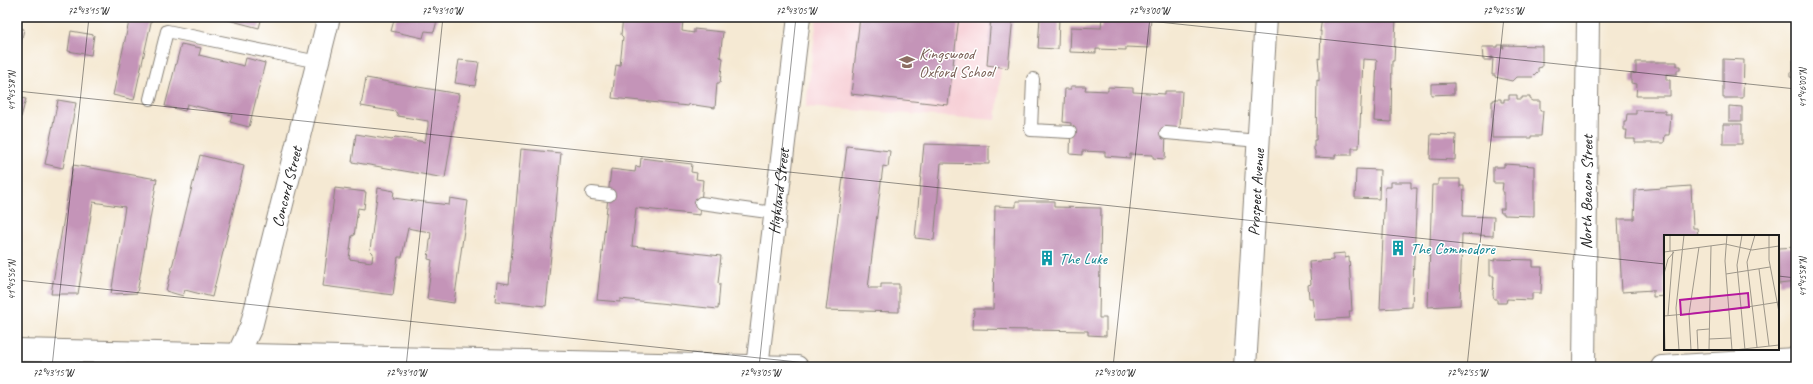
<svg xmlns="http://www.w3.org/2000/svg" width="1813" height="384" font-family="Caveat,sans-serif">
<rect width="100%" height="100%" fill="#fff"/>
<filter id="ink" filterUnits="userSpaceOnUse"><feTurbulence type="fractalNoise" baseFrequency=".025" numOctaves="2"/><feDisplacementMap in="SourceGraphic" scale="8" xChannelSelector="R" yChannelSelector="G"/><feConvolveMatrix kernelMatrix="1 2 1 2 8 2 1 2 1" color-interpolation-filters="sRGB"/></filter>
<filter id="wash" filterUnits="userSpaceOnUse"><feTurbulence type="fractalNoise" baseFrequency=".012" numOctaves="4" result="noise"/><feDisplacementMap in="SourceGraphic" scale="16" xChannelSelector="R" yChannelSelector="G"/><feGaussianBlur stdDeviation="0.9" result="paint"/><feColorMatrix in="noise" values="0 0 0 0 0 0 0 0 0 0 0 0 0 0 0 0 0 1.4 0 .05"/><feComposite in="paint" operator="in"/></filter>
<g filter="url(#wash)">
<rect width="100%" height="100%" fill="#f5e9d3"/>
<path fill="#f7cfd5" d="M 817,17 L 1006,17 L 996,120 L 806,107 Z"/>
<g id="blocks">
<path fill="#c494b8" d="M 130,17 L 152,18 L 134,100 L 113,95 Z
M 217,17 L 262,17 L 259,28 Z
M 395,17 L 438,17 L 434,32 L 425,31 L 423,38 L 391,31 Z
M 623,17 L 677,17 L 677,19 L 683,20 L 682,31 L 694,33 L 694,29 L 723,32 L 720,57 L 723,58 L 720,83 L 717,83 L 715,108 L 688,104 L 688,106 L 612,98 L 616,65 L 620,66 L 623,37 L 621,35 Z
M 860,17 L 959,17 L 948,105 L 851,94 Z
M 991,17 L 1013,17 L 1008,68 L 987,65 Z
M 1040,17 L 1059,17 L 1058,49 L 1038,48 Z
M 1102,17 L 1151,17 L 1149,48 L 1126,47 L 1126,50 L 1096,49 L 1096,53 L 1070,52 L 1071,27 L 1101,28 Z
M 1322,17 L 1396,18 L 1394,61 L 1392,61 L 1391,122 L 1374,121 L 1377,60 L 1363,59 L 1359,148 L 1352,148 L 1352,155 L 1335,155 L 1335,158 L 1315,157 L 1315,151 L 1314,150 L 1314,140 L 1316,140 L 1317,80 L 1319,81 L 1319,69 L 1318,58 L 1320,59 L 1321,31 L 1320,32 Z
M 1642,17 L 1669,17 L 1669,20 L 1642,19 Z
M 17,27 L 24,29 L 18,57 L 17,57 Z
M 71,31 L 94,35 L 91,55 L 68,51 Z
M 181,44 L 201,48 L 199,55 L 244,66 L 246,58 L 265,63 L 249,127 L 230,122 L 232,115 L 187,104 L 185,111 L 165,106 Z
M 1498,45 L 1502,45 L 1502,48 L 1504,48 L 1503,45 L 1542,46 L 1542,67 L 1538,68 L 1538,72 L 1533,77 L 1516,77 L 1512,81 L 1495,77 L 1495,75 L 1492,75 L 1493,57 L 1491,57 L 1491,60 L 1483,60 L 1482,47 L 1498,47 Z
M 1723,59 L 1744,60 L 1743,98 L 1723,98 Z
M 459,60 L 479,62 L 475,86 L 455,83 Z
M 1793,60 L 1796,60 L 1796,78 L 1790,77 L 1790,72 L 1793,71 Z
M 1636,62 L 1677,62 L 1677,66 L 1680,66 L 1680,70 L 1677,70 L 1677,74 L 1666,74 L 1666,80 L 1670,80 L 1670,96 L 1636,96 L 1637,84 L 1631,83 L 1631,74 L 1636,73 Z
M 366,78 L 459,94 L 445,178 L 352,162 L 356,134 L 392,140 L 395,137 L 425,142 L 428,126 L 428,121 L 398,116 L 396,112 L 361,106 Z
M 1454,83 L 1454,94 L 1431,95 L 1431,84 Z
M 1071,86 L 1086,86 L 1085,90 L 1108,91 L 1108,87 L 1133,88 L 1133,92 L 1165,94 L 1165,91 L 1182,91 L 1180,128 L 1166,133 L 1165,159 L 1153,158 L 1153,155 L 1130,154 L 1130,158 L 1105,156 L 1105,152 L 1082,151 L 1082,155 L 1070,154 L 1071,123 L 1063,122 L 1065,89 L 1071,89 Z
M 1509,95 L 1517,95 L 1517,99 L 1522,99 L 1522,97 L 1530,97 L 1530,99 L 1533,101 L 1540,101 L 1540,111 L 1543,111 L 1541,136 L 1531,136 L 1531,138 L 1492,138 L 1492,101 L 1494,101 L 1494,99 L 1501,99 L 1501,102 L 1504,102 L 1504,99 L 1509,99 Z
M 17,97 L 26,99 L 21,117 L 17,116 Z
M 58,100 L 76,103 L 63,168 L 45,164 Z
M 1729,106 L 1742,107 L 1742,121 L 1729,121 Z
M 1636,110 L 1665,111 L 1665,114 L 1671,114 L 1670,128 L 1669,135 L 1665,135 L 1664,143 L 1635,143 L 1635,139 L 1626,139 L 1627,130 L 1624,130 L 1624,122 L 1626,122 L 1627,114 L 1636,114 Z
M 1723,124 L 1742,124 L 1742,144 L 1723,144 Z
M 1431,134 L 1456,135 L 1455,160 L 1430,159 Z
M 924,144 L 989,146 L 989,164 L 941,163 L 934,240 L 915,238 Z
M 847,146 L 890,151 L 888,167 L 883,166 L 868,288 L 881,288 L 881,284 L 899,284 L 899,312 L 826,310 Z
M 521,149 L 561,153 L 546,306 L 495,301 L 497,282 L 509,284 Z
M 200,155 L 244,166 L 212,297 L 185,290 L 183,296 L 166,291 Z
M 641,158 L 692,164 L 691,172 L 697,173 L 696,179 L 703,180 L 700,215 L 636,208 L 632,246 L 721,256 L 718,283 L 720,284 L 718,309 L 620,299 L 620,302 L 597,300 L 611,169 L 635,172 L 636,166 L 640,167 Z
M 1504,164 L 1534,166 L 1534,216 L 1504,215 L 1504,213 L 1501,213 L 1500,209 L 1504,209 L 1504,192 L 1502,192 L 1503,183 L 1493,183 L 1493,167 L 1504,167 Z
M 73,165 L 157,179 L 137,293 L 111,294 L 125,207 L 93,202 L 78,294 L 51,294 Z
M 1356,169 L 1380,170 L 1379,199 L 1355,198 Z
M 1438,179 L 1460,179 L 1460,186 L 1464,186 L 1463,216 L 1494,217 L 1493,236 L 1462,234 L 1460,305 L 1428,307 L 1432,185 L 1438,185 Z
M 1391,182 L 1411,182 L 1411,188 L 1417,188 L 1412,307 L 1380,309 L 1385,187 L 1391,187 Z
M 1691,186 L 1693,228 L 1697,228 L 1698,236 L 1665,236 L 1665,296 L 1653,297 L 1653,290 L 1622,292 L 1618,219 L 1634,219 L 1635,190 Z
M 335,188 L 366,192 L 364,209 L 358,208 L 354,236 L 352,235 L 349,259 L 372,262 L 373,253 L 370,250 L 378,188 L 394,191 L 393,198 L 416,201 L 449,205 L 450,198 L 468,201 L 454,303 L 427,299 L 432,260 L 428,259 L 431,232 L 412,229 L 408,228 L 402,257 L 398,257 L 393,295 L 323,286 Z
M 1016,201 L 1054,201 L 1054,207 L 1101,208 L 1099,318 L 1106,318 L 1106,336 L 1088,335 L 1088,331 L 973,329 L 974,309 L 993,309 L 995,206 L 1016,207 Z
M 1796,247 L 1796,282 L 1779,284 L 1778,248 Z
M 1345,253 L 1345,258 L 1349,257 L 1352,311 L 1349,311 L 1350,318 L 1315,320 L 1312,298 L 1309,298 L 1308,285 L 1311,284 L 1309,262 L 1333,260 L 1333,254 Z
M 1494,259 L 1533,260 L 1533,267 L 1542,267 L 1541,293 L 1532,293 L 1532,300 L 1507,299 L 1506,303 L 1497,303 L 1497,299 L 1494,299 L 1493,295 L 1494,276 L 1490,276 L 1490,260 L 1495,261 Z"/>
</g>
</g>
<g filter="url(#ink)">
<use href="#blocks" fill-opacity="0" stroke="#888278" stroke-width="1"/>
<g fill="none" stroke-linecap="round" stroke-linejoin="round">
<defs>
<path id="lane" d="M 1033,79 L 1031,130 L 1070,132
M 150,99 L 167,31 L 318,62
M 1166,133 L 1259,141
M 592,193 L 609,195
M 701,203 L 775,213"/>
<g id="street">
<path id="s1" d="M 232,367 L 251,327 L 329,17"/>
<path id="s2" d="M 757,367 L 799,17"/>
<path id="s3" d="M 1584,367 L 1588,17"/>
</g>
<g id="secondary">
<path id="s4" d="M 1245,367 L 1266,17"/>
</g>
<path id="primary" d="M 17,350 L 797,367
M 1662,367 L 1796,359"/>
</defs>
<use href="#lane" stroke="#888278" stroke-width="14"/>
<use href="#street" stroke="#888278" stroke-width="24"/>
<use href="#secondary" stroke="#888278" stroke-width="24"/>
<use href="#primary" stroke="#888278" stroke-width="24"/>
<use href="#lane" stroke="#fff" stroke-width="12"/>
<use href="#street" stroke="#fff" stroke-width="22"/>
<use href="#secondary" stroke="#fff" stroke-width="22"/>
<use href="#primary" stroke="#fff" stroke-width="22"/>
</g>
</g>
<path fill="none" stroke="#1c1c1c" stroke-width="1" stroke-opacity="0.45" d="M 1111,17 L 1796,89M 17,91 L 1665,264M 1778,276 L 1796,278M 17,280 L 845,367M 52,367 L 89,17M 406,367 L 443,17M 759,367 L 796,17M 1113,367 L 1150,17M 1467,367 L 1504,17"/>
<defs>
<symbol id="school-bare" viewBox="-9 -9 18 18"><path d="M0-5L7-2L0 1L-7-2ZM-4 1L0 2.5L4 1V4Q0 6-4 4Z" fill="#8d6e63" stroke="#fff" stroke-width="2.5" paint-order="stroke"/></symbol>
<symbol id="building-bare" viewBox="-9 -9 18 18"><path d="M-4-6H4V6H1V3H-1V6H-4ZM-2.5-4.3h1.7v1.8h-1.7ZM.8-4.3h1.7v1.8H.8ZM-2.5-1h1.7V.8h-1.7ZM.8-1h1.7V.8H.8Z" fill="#0f9aa8" stroke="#fff" stroke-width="2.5" paint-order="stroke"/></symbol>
</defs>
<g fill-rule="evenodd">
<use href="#school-bare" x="896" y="51" width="22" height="22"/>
<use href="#building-bare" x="1387" y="237" width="22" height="22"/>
<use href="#building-bare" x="1036" y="247" width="22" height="22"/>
</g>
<g text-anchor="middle" stroke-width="3" stroke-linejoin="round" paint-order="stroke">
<g font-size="16" fill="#785e54" stroke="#fff" text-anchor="start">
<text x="919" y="59">Kingswood<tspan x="919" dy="18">Oxford School</tspan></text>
</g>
<g font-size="16" fill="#1c1c1c" stroke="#fff">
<text dy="6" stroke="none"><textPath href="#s1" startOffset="189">Concord Street</textPath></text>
<text dy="6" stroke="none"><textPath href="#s2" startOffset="177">Highland Street</textPath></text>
<text dy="6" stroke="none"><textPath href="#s4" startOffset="175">Prospect Avenue</textPath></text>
<text dy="6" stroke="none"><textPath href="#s3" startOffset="175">North Beacon Street</textPath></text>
</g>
<g font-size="16" fill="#0d838f" stroke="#fff" text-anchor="start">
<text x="1410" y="254">The Commodore</text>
<text x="1059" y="264">The Luke</text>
</g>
</g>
<g transform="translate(1664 235)">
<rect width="115" height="115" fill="#f5e9d3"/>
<path fill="none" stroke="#9e978a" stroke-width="1" d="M 63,0 L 61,26 L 68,115M 78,0 L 73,30 L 81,115M 91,0 L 83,27 L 93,112M 105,0 L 105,25 L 115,77M 6,16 L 6,0M 0,17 L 61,9 L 88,15 L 115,11M 95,34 L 105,111M 0,39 L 4,24 L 10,17M 62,39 L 106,32M 0,76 L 1,115M 4,80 L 9,16M 0,81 L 64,75 L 115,67M 45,104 L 67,103M 15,115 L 12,73 L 20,0M 27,115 L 25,79 L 35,12M 34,115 L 33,95 L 45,94M 45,115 L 47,11M 70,115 L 115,110"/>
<path fill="#b5179e" fill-opacity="0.15" stroke="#b5179e" stroke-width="2" d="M 84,58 L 85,72 L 17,80 L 16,65 Z"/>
<rect width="115" height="115" fill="none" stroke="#1c1c1c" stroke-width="2"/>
</g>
<rect width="1813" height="384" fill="none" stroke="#fff" stroke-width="44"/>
<rect x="22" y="22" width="1769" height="340" fill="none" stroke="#1c1c1c" stroke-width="1.5"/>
<g font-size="10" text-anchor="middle" fill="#1c1c1c">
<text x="88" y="14">72°43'15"W</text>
<text x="442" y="14">72°43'10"W</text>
<text x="796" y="14">72°43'05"W</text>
<text x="1149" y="14">72°43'00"W</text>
<text x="1503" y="14">72°42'55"W</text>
<text transform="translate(1802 88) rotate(-90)" y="4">41°46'00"N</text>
<text transform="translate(11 91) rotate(-90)" y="4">41°45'58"N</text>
<text transform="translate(1802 277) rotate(-90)" y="4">41°45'58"N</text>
<text transform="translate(11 280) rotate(-90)" y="4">41°45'56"N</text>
<text x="53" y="376">72°43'15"W</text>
<text x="406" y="376">72°43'10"W</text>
<text x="760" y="376">72°43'05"W</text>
<text x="1114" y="376">72°43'00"W</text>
<text x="1467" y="376">72°42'55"W</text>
</g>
</svg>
